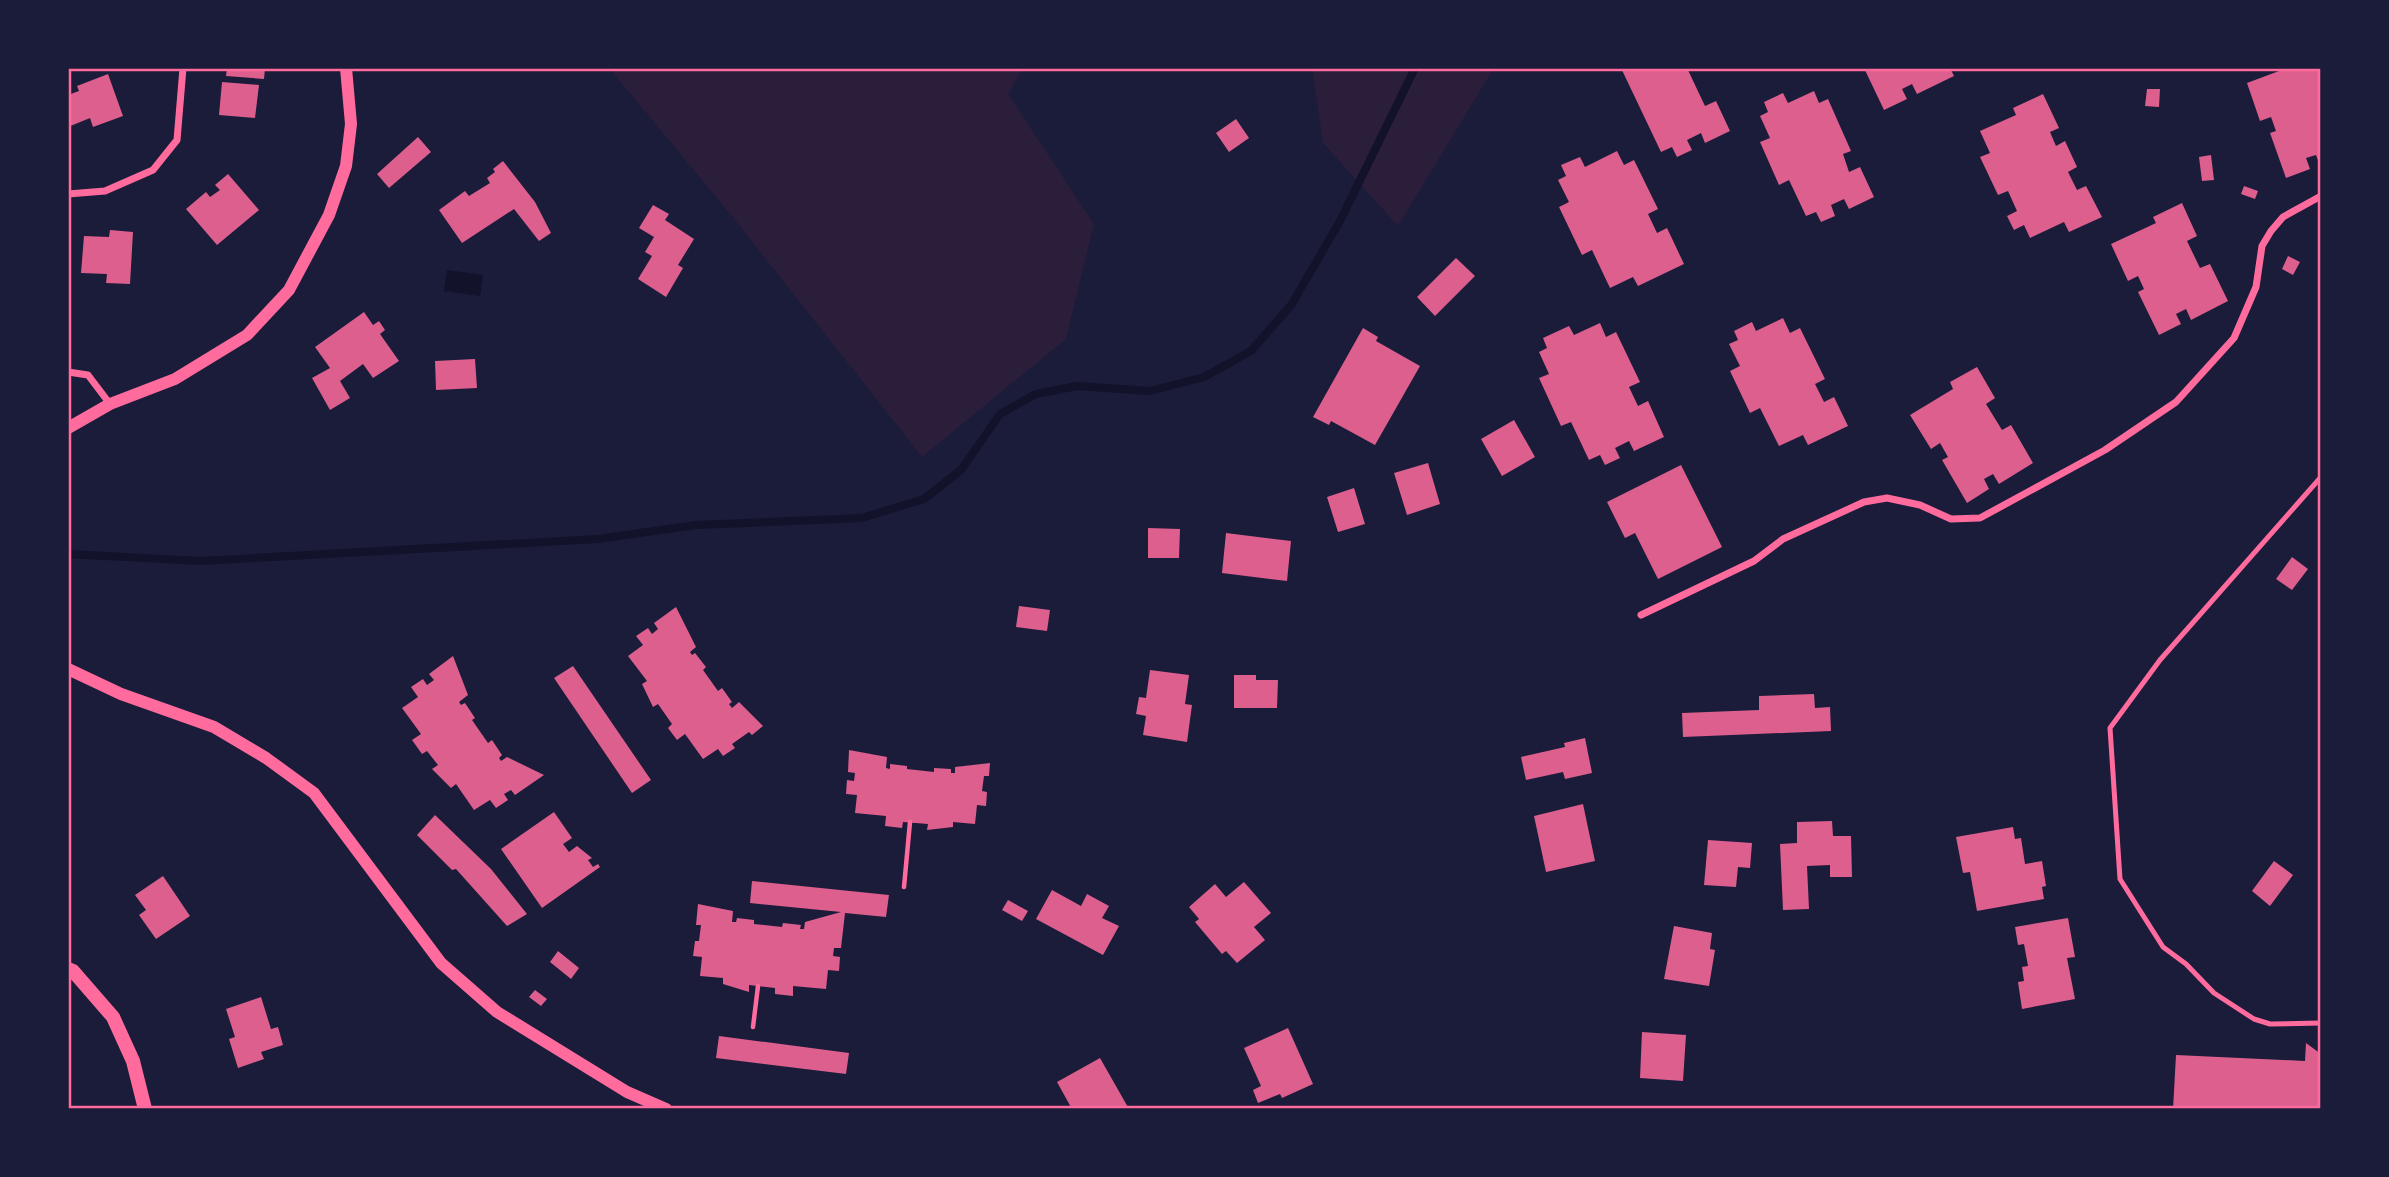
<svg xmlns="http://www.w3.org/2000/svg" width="2389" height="1177" font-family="'IBM Plex Serif',serif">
<rect width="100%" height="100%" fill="#1b1b3a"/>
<path fill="#2a1e3b" d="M 609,68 L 1023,68 L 1008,94 L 1094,224 L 1066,339 L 922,457 L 735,220 Z
M 1312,68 L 1494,68 L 1398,226 L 1323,143 Z"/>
<path fill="#12122b" d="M 447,270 L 483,275 L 480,296 L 444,291 Z"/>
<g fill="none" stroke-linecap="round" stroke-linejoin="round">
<path stroke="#12122b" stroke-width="8" d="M 68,554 L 201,561 L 598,539 L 696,525 L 862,518 L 924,499 L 961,470 L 1000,414 L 1036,394 L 1077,386 L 1150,391 L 1204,377 L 1251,351 L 1292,304 L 1340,221 L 1415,68"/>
</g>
<path fill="#dd5f8e" d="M 227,68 L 265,68 L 264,79 L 226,76 Z
M 1621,68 L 1687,68 L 1705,106 L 1716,101 L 1730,131 L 1705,143 L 1701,133 L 1687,140 L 1692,150 L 1677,157 L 1672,147 L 1661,152 Z
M 1864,68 L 1950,68 L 1954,76 L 1917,94 L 1912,84 L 1902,89 L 1907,99 L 1884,110 Z
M 2287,68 L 2321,68 L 2321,168 L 2316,155 L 2306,158 L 2310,169 L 2286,178 L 2270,133 L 2276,131 L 2271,117 L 2260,121 L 2247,83 Z
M 108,74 L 123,116 L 93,127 L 90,118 L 68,127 L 68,95 L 79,91 L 77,86 Z
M 222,82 L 259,85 L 255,118 L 219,115 Z
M 2147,89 L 2160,89 L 2159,107 L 2145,106 Z
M 1814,91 L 1819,103 L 1828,99 L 1851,151 L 1843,154 L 1849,172 L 1860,167 L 1874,197 L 1849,209 L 1844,199 L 1831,205 L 1835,216 L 1821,222 L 1816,212 L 1806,216 L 1789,180 L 1779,185 L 1760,142 L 1770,138 L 1760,116 L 1768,112 L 1764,102 L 1783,93 L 1788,103 Z
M 2043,94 L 2059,128 L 2050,132 L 2056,146 L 2065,141 L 2077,167 L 2068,172 L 2077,190 L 2086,186 L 2102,217 L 2069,232 L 2064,222 L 2030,238 L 2024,225 L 2014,230 L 2007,216 L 2017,211 L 2008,191 L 1998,195 L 1980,157 L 1990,153 L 1980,131 L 2016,115 L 2013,108 Z
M 1236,119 L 1249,138 L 1229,152 L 1216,133 Z
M 418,137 L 431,152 L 389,188 L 377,174 Z
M 1617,151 L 1624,165 L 1634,160 L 1658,209 L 1648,214 L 1657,233 L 1667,228 L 1684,264 L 1638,286 L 1633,277 L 1610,288 L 1592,250 L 1582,255 L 1559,207 L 1569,202 L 1558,180 L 1566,176 L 1561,165 L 1580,157 L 1585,167 Z
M 2211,155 L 2214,180 L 2202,181 L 2199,157 Z
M 503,161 L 535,202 L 551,233 L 539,241 L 514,209 L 462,243 L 439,210 L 465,191 L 469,196 L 490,183 L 487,178 L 495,172 L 493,169 Z
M 228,174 L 259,210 L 217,245 L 186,209 L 206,192 L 210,197 L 220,190 L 215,185 Z
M 2244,186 L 2258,191 L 2255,199 L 2241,194 Z
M 2182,203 L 2197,236 L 2187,241 L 2200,268 L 2210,264 L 2228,301 L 2191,320 L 2186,309 L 2176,314 L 2181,324 L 2159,335 L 2138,292 L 2144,289 L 2138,276 L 2128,281 L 2111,244 L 2156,223 L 2153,217 Z
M 653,205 L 669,214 L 665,220 L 694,239 L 678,265 L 683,268 L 666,297 L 638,279 L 652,256 L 645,252 L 654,237 L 639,228 Z
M 110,230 L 133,232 L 130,284 L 106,283 L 107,274 L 81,273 L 84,236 L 109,237 Z
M 2288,256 L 2300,262 L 2293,275 L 2282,269 Z
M 1456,258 L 1475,276 L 1435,316 L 1417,297 Z
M 364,312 L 373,325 L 379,321 L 385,330 L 380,334 L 399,361 L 373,378 L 363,364 L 340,381 L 350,398 L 330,410 L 312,378 L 330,368 L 315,347 Z
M 1783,318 L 1790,333 L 1800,328 L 1825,379 L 1815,384 L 1824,402 L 1834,397 L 1848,426 L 1808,445 L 1803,435 L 1779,446 L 1760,408 L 1750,413 L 1730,371 L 1740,366 L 1729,344 L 1738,340 L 1734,331 L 1752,322 L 1756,331 Z
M 1600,323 L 1606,337 L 1616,332 L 1640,382 L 1629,387 L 1638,406 L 1648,401 L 1664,437 L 1634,451 L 1629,441 L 1615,448 L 1620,458 L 1605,465 L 1600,455 L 1589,460 L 1571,422 L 1561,426 L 1539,378 L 1549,374 L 1539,352 L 1547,348 L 1543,338 L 1569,326 L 1574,335 Z
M 1363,328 L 1378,337 L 1376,341 L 1420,366 L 1375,445 L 1331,421 L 1329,425 L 1313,417 Z
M 475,359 L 477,388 L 436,390 L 435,361 Z
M 1977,367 L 1995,398 L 1986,404 L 2002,430 L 2011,425 L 2033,463 L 1999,484 L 1993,474 L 1984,479 L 1989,489 L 1967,503 L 1942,460 L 1948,457 L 1940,443 L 1931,449 L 1910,415 L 1953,389 L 1950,382 Z
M 1514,420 L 1535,457 L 1502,476 L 1481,439 Z
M 1428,463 L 1440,504 L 1407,515 L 1394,473 Z
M 1681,465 L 1722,547 L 1658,579 L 1635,533 L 1625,538 L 1607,502 Z
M 1354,488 L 1365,524 L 1338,532 L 1327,497 Z
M 1148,528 L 1180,529 L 1179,558 L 1148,558 Z
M 1226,533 L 1291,541 L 1287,581 L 1222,573 Z
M 2292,557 L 2308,569 L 2292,590 L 2276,579 Z
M 1019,606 L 1050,610 L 1047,631 L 1016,627 Z
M 676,607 L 696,647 L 690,652 L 692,655 L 695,653 L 706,667 L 703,670 L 718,691 L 722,688 L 732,702 L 729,704 L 732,708 L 739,702 L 763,726 L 752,735 L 749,732 L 732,744 L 735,748 L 723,756 L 718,749 L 703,759 L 685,734 L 677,740 L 668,728 L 672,724 L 658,704 L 653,707 L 642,684 L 647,681 L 628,656 L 643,645 L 636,636 L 648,628 L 652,634 L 658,629 L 654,623 Z
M 453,656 L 468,695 L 459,702 L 461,705 L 465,703 L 475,718 L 472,720 L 488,743 L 492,740 L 502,755 L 499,758 L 501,761 L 507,757 L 544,775 L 515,795 L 511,790 L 504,794 L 508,800 L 496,808 L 490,800 L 474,810 L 456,784 L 451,788 L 432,769 L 438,765 L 427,751 L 422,754 L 412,740 L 421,734 L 402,708 L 418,697 L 411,687 L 423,679 L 427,685 L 434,680 L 429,674 Z
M 573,666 L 651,780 L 632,793 L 554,678 Z
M 1150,670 L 1189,675 L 1185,704 L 1192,705 L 1187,742 L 1143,735 L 1146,716 L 1136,714 L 1139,697 L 1146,698 Z
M 1234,675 L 1256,675 L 1256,680 L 1278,680 L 1277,708 L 1234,708 Z
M 1814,694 L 1815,708 L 1830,707 L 1831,731 L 1683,737 L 1682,713 L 1759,710 L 1759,696 Z
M 1585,738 L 1592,773 L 1565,779 L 1563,772 L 1526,780 L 1521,757 L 1565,747 L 1564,743 Z
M 849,750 L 887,757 L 886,768 L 890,769 L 890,764 L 907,766 L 907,769 L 934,772 L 934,768 L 951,769 L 951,773 L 955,773 L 955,767 L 990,763 L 989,776 L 984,776 L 982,791 L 987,792 L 986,806 L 977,805 L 975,824 L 953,822 L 953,827 L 927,830 L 928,824 L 903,822 L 902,828 L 885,826 L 886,816 L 855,813 L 857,795 L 846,794 L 847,780 L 854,781 L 855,773 L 848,772 Z
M 1583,804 L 1595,861 L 1546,872 L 1534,816 Z
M 554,812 L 572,838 L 563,844 L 569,852 L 577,846 L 592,858 L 588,860 L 593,867 L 598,864 L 600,867 L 542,908 L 501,849 Z
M 435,815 L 491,869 L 527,914 L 507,926 L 456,869 L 452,870 L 417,835 Z
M 1832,821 L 1833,836 L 1851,836 L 1852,877 L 1830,877 L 1830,865 L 1807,866 L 1809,909 L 1783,910 L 1780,844 L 1797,843 L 1797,822 Z
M 2013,827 L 2015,839 L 2021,838 L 2025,864 L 2042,861 L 2046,886 L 2042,887 L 2044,899 L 1977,911 L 1970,872 L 1963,873 L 1956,837 Z
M 1708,840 L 1752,843 L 1750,868 L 1738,867 L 1736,887 L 1704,885 Z
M 2274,861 L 2293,875 L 2270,906 L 2252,891 Z
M 163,876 L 190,916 L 156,939 L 139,915 L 146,910 L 135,895 Z
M 752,881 L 889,895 L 886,917 L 845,913 L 841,948 L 834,948 L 833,956 L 840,957 L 839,971 L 828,970 L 826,989 L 793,986 L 793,996 L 775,994 L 775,988 L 749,985 L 749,992 L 723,984 L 723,978 L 700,976 L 702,957 L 693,956 L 695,941 L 699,941 L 701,925 L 696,925 L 698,904 L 733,911 L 732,922 L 736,922 L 737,918 L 754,920 L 754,924 L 782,927 L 783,923 L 801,925 L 800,929 L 804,929 L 805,922 L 841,912 L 750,903 Z
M 1244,882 L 1271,913 L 1254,927 L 1265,940 L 1237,963 L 1226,951 L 1222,954 L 1195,922 L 1199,919 L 1189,907 L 1215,884 L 1226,897 Z
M 1052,890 L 1081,906 L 1087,894 L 1109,906 L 1102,918 L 1119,926 L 1103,955 L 1036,919 Z
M 1008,900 L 1028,911 L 1022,921 L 1002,910 Z
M 2068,918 L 2075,957 L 2067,958 L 2075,999 L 2022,1009 L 2018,982 L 2024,981 L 2022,967 L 2028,966 L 2024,944 L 2018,945 L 2015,927 Z
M 1674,926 L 1712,933 L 1710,949 L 1715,950 L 1709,986 L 1664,979 Z
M 558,951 L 579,968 L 571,979 L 550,962 Z
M 535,990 L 547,999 L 541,1006 L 529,997 Z
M 261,997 L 271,1029 L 278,1027 L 283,1045 L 261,1052 L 264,1059 L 238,1068 L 229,1039 L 235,1037 L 226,1009 Z
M 1288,1028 L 1313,1084 L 1282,1098 L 1280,1094 L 1258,1103 L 1253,1090 L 1261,1086 L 1244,1048 Z
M 1642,1032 L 1686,1035 L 1683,1081 L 1640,1078 Z
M 719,1036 L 849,1053 L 846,1074 L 716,1058 Z
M 2306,1043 L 2321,1054 L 2321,1109 L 2173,1109 L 2176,1055 L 2305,1061 Z
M 1100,1058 L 1129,1109 L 1072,1109 L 1057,1082 Z"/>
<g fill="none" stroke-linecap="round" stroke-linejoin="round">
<path stroke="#ff6b9d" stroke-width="4.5" d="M 904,887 L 910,822
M 753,1027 L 758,986"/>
<path stroke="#ff6b9d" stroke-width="5" d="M 2321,477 L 2160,660 L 2110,728 L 2120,879 L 2163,947 L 2186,964 L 2214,993 L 2254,1019 L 2270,1024 L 2321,1023"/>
<path stroke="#ff6b9d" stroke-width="7" d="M 68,194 L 105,191 L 153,170 L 177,140 L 183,68
M 68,372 L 88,375 L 110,404
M 1641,615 L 1754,561 L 1783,539 L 1864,502 L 1887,498 L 1920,505 L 1951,519 L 1980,518 L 2105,450 L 2176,402 L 2234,338 L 2256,287 L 2262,246 L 2271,231 L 2283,217 L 2321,196"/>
<path stroke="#ff6b9d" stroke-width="12" d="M 68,428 L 110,404 L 175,379 L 247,335 L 289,290 L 329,215 L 346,166 L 351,124 L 346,68
M 68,669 L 121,694 L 214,727 L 266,758 L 314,793 L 441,963 L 497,1012 L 627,1092 L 666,1109"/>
<path stroke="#ff6b9d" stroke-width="14" d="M 68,969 L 73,971 L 113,1017 L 133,1061 L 145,1109"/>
</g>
<rect width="2389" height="1177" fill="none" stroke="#1b1b3a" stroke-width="140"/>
<rect x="70" y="70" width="2249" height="1037" fill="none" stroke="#ff6b9d" stroke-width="2.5"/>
</svg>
